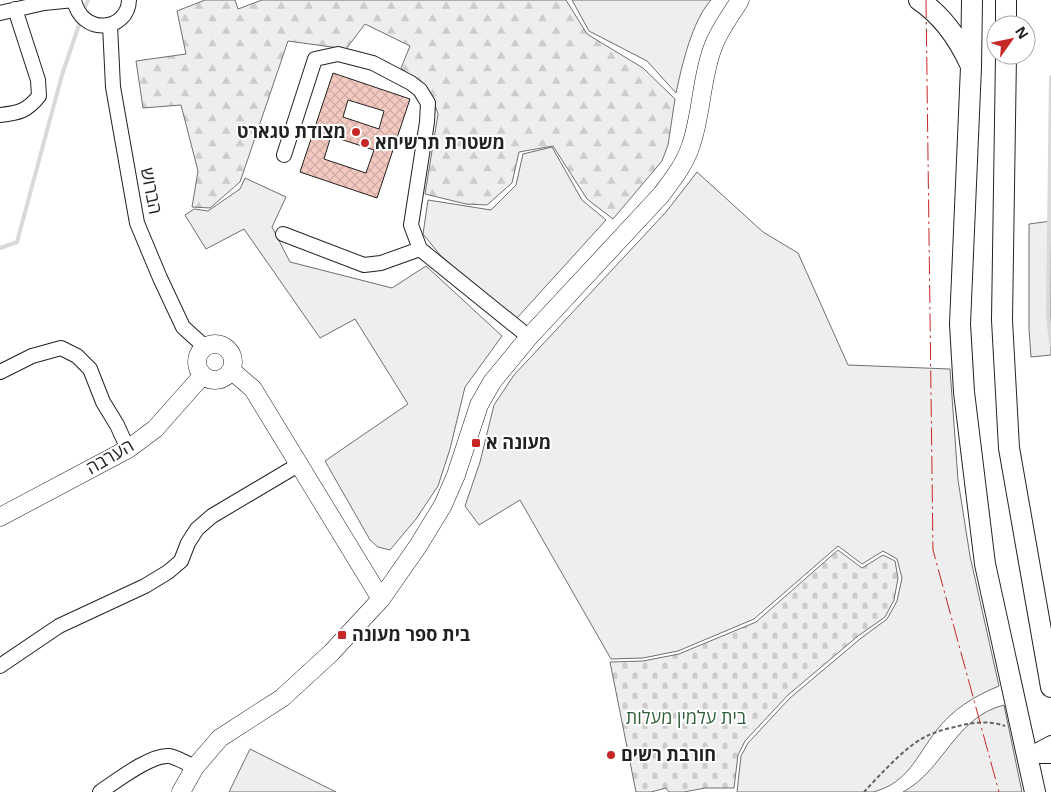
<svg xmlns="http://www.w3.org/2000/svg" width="1051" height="792" font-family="'Open Sans',Heebo,sans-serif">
<defs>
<pattern id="forest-firs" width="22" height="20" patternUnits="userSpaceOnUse" patternTransform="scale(1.25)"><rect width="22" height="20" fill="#eee"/><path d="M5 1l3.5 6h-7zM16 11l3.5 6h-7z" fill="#ccc"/></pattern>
<pattern id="cemetery-stones" width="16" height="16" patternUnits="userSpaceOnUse" patternTransform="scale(1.25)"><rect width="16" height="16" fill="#eee"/><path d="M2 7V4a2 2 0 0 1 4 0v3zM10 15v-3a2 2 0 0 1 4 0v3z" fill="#ccc"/></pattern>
<pattern id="building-cross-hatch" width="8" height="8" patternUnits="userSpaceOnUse" patternTransform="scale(1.25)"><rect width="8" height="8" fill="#f3c9c0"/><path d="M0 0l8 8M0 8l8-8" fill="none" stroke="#d0aca5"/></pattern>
</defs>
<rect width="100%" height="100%" fill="#fff"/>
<path fill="#eee" stroke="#6f6f6f" d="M 572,0 L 711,0 C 692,21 682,65 676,93 L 647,61 L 589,31 Z
M 552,147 L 582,200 L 606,220 L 516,319 L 441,256 L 423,234 L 428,200 L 491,210 L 516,185 L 523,154 Z
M 697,172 L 763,232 L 798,253 L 848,365 L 950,369 L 958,480 L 970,556 L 999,686 C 974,696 952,710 936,731 C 916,757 908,783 873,792 L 737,792 L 741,756 L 748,743 L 790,698 L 860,639 L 887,619 L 897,601 L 902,578 L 897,559 L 883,551 L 862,564 L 838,546 L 754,619 L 678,651 L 643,658 L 611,659 L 520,500 L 479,525 L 465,506 L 480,462 L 494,405 L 514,375 L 666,212 Z
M 245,178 L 286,197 L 272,227 L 290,262 L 392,288 L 426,266 L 502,336 L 465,387 L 450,449 L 438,486 L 416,519 L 390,550 L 378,547 L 370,540 L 325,461 L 408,404 L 355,319 L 320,338 L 244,229 L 206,249 L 185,215 L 194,209 L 208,211 L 240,189 Z
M 1051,221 L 1051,355 L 1031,357 L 1029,329 L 1029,224 Z
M 1004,705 L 1022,792 L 903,792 C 944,770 955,717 1004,705 Z
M 250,749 L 336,792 L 229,792 Z"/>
<path fill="url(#forest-firs)" stroke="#6f6f6f" d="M 205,0 L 235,0 L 238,9 L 262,0 L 566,0 L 587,34 L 643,68 L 675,99 L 668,145 L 662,161 L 613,219 L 587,199 L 553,146 L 519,152 L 512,183 L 487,205 L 466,204 L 425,194 L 438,114 L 432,96 L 401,68 L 410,46 L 365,24 L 346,49 L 288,41 L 240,182 L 210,208 L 192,207 L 198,171 L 181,105 L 143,108 L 136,61 L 186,54 L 177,11 Z"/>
<path fill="url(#cemetery-stones)" stroke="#6f6f6f" d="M 838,550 L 862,568 L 883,555 L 895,561 L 898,578 L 894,600 L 885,617 L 858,636 L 788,695 L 745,741 L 738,755 L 734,788 L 705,788 L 684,792 L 669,792 L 666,788 L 651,792 L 636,792 L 610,662 L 643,661 L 679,654 L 756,622 Z"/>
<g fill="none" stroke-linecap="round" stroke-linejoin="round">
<path stroke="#d9d9d9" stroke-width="4" d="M 83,12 L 88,0
M 1051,77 L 1048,315 L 1051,344
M 0,248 L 17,242 L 62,75 L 81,19"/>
</g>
<path fill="url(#building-cross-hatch)" stroke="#222" fill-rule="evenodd" d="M 333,73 L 410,99 L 377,198 L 300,172 ZM 348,100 L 384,111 L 379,129 L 343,117 ZM 331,136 L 374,150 L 366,173 L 324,159 Z"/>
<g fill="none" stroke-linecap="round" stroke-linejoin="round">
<defs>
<path id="minor" d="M 74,0 C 82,37 128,31 129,0
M 0,13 L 44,3 L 74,0
M 110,25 L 113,87 L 137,223 L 160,278 L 183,327 L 205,347
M 0,115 C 19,113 27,111 39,96 L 38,80 L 15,9
M 284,155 L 315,59 L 338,54 L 373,63 L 411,83 L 420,90 L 428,103 L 427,122 L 411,225 L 420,249 L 529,337
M 283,234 L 364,265 L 381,263 L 420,249
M 0,372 L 32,356 L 61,348 L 77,356 L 90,369 L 103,402 L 117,425 L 128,449
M 0,666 L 59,626 L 145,586 L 168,572 L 181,561 L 188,543 L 197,529 L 212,516 L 298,465
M 1027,756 L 1051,743
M 1028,756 L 1051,756
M 100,792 C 115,782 151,754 169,756 C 177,757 187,764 195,767"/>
<path id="major" d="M197 362a18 18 0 1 1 36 0a18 18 0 1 1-36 0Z
M 231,370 L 253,389 L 381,599
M 0,517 L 128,449 L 155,429 L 202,376
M 181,792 L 195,767 L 220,738 L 282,698 L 331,653 L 381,599 L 418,546 L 443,505 L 456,475 L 479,405 L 492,382 L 529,337 L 661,195 C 673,179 685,164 691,145 C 702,113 701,78 713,47 C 719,30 731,15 740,0"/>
<path id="highway" d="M 919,0 C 943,16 958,38 970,64
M 972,0 L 971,67 L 960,324 L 964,392 L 985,564 L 1035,792
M 1006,25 L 1006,0
M 1006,55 L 1002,320 L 1009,448 L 1051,687"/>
</defs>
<use href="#minor" stroke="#222" stroke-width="16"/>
<use href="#major" stroke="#222" stroke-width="19"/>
<use href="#highway" stroke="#222" stroke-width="22"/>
<path stroke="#646464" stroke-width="2" stroke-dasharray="4 2.5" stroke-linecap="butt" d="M 864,792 C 880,775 903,749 923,738 C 935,731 950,728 963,725 C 977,722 992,721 1005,726"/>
<use href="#minor" stroke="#fff" stroke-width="14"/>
<use href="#major" stroke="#fff" stroke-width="18"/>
<use href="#highway" stroke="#fff" stroke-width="20"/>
<path stroke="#c62828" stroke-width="1" stroke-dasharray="18 4 2.5 4" stroke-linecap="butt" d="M 926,0 L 933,550 L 999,792"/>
</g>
<g fill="#c62828" stroke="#fff" stroke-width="2">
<circle cx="356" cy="132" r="5"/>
<circle cx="365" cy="143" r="5"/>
<rect x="471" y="438" width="10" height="10" rx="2.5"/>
<rect x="337" y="630" width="10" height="10" rx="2.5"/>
<circle cx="611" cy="755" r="5"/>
</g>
<g text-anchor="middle" stroke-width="4" stroke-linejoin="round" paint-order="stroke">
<g font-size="18" font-weight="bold" fill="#222" stroke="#fff" text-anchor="start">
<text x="346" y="138" text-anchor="end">מצודת טגארט</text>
<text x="375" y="149">משטרת תרשיחא</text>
<text x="486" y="449">מעונה א</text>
<text x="352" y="641">בית ספר מעונה</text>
<text x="621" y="761">חורבת רשים</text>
</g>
<g font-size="18" fill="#222" stroke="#fff">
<text transform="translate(151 191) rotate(79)" y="6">הברוש</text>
<text transform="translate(110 457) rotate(-30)" y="6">הערבה</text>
</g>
<g font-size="18" fill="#2f5e38" stroke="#fff">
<text x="686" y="724">בית עלמין מעלות</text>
</g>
</g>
<g transform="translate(1011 40) rotate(57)"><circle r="24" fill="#ffffff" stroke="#a7a7a7"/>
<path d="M0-4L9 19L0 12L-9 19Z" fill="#c62828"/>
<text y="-8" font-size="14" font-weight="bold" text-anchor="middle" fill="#222222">N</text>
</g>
</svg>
